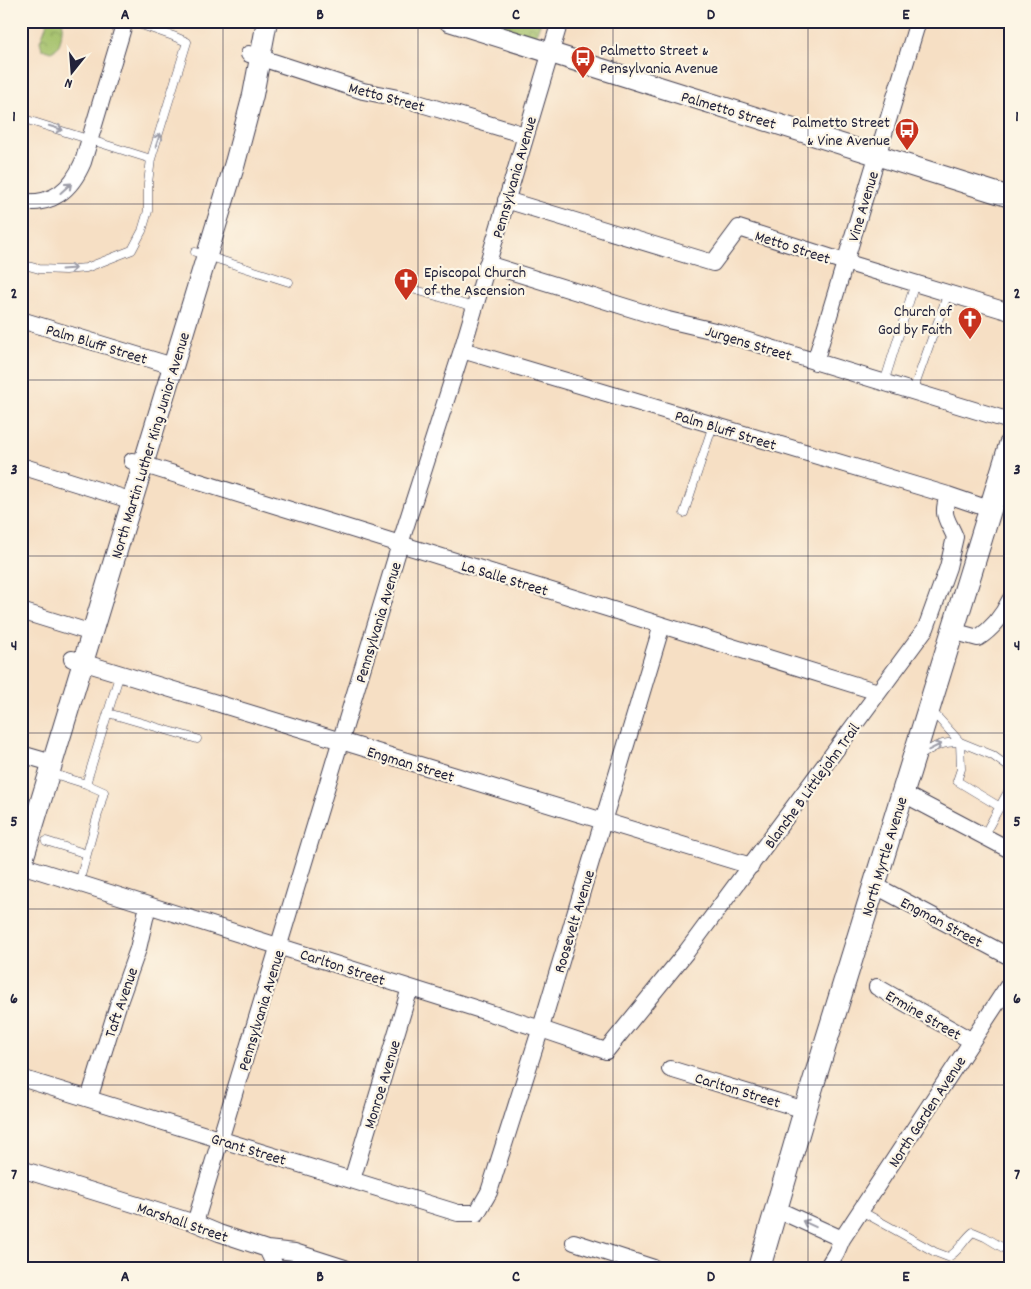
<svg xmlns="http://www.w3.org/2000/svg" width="1031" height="1289" font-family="Dekko,sans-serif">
<defs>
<pattern id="grass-dots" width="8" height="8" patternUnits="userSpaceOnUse" patternTransform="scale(1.25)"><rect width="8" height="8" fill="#a2c068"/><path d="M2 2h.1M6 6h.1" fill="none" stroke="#849c57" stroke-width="1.8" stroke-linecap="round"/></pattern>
<pattern id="park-crowns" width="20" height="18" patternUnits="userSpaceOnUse" patternTransform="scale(1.25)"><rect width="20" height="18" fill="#a2c068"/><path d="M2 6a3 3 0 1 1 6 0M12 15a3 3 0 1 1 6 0" fill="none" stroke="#849c57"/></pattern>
</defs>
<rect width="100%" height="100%" fill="#fcf5e5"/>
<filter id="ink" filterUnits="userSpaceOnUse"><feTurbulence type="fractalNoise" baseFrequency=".02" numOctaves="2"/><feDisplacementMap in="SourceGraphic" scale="10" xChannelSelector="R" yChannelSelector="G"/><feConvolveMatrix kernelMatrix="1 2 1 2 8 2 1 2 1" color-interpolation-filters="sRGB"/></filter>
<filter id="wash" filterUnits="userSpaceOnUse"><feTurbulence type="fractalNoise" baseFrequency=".0096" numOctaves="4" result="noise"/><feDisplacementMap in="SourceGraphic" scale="20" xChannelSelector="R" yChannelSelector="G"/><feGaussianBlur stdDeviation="1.12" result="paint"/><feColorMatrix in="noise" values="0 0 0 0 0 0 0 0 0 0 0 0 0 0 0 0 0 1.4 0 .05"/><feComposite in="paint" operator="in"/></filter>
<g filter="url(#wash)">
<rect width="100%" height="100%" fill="#f6dfc4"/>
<path fill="url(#grass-dots)" stroke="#627152" d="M 291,1258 L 324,1268 L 287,1268 L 286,1263 Z"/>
<path fill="url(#park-crowns)" stroke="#627152" d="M 48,21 L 63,21 C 61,33 63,47 51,52 L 42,49 L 40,41 Z
M 475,21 L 541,21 L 534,40 Z"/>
</g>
<g filter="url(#ink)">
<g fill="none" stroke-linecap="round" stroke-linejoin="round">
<defs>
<path id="service" d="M 21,118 L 151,159
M 195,252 L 289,282
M 21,264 L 39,269 L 65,270 L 86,268 L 132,250 L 142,231 L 148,211 L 148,183 L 151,159 L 187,42 L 173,36 L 130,21
M 409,288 L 474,307
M 884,383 L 915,283
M 913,391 L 948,293
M 684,513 L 713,425
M 931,710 L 960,742
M 108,713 L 197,739
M 920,756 C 934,746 942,742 960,742
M 51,773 L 86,784 L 120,673
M 1000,807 L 957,781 L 961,769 L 960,742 L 992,755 L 1010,768
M 983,837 L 1010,788
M 46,841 L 87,854
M 79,883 L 104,792 L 86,784
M 861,1211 L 935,1252 L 948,1257 C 959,1252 963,1240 973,1232 L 985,1237 L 1010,1252"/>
<path id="minor" d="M 249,54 L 363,91 L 408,100 L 525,135
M 506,200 L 713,263 L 739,228 L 845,262 L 1010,312
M 21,202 C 53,205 71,190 83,162 L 125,21
M 487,264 L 668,320 L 719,332 L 1010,421
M 21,320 L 173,366
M 462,350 L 948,495 L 989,509
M 815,362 L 918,21
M 132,461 L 878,692
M 21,466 L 133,501
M 21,611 L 92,633
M 952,631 L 978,638 C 992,629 1003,615 1010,600
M 72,659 L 751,866
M 21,754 L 52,763
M 902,793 L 1010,850
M 21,865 L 541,1029 L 606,1051 L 687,951 L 926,628 L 948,567 L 955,537 C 947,518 941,517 948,495
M 874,885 L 1010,957
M 877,987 L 972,1041
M 670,1069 L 805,1110
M 21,1078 L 458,1213 L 477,1213 L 489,1192 L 543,1021 L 662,625
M 89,1099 L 118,1005 L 138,949 L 148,905
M 21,1169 L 195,1223 L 219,1233 L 267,1249 L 295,1252 L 345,1268
M 352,1180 L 410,988
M 776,1209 L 842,1239
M 195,1223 L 400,544 L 462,350 L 560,21
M 574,1242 L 654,1268
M 267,1249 L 276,1268
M 827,1268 L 836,1253 L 842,1239 L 1010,983"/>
<path id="tertiary" d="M 449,21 L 1010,197
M 21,866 L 235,163 L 253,95 L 267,21"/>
<path id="secondary" d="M 759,1268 L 805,1110 L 1010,445"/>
</defs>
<use href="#service" stroke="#423e50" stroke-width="9"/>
<use href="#minor" stroke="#423e50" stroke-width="18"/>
<use href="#tertiary" stroke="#423e50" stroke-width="22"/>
<use href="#secondary" stroke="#423e50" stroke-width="24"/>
<use href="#service" stroke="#fff" stroke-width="8"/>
<use href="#minor" stroke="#fff" stroke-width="16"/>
<use href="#tertiary" stroke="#fff" stroke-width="20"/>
<use href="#secondary" stroke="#fff" stroke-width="22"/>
</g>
<defs><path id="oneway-shaft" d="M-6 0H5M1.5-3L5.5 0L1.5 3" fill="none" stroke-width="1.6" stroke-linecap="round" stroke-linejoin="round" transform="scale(1.25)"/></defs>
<g stroke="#9c9ca7">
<use href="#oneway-shaft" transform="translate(56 128) rotate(17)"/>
<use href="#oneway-shaft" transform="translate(158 140) rotate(-72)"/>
<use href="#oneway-shaft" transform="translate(66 188) rotate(-42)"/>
<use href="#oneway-shaft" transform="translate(69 269) rotate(-4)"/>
<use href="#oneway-shaft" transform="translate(935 747) rotate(-26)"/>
<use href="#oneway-shaft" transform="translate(809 1224) rotate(-155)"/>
</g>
</g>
<path fill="none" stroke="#22223b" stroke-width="1" stroke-opacity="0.55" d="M 223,21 L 223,1268M 418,21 L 418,1268M 613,21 L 613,1268M 808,21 L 808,1268M 21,204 L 1010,204M 21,380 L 1010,380M 21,556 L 1010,556M 21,733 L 1010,733M 21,909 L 1010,909M 21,1085 L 1010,1085"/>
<defs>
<symbol id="bus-pin" viewBox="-11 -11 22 30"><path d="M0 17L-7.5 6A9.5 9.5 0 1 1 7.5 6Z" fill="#c8321e" stroke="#fcf5e5"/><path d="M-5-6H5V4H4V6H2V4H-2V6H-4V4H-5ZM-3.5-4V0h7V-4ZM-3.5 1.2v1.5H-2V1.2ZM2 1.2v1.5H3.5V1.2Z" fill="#fff"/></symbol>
<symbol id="church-pin" viewBox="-11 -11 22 30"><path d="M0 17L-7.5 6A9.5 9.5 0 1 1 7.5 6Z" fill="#c8321e" stroke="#fcf5e5"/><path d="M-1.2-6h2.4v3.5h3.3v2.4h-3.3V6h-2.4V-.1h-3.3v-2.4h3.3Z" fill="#fff"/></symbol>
</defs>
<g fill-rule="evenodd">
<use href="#bus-pin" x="569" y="44" width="28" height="38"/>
<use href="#bus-pin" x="893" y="116" width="28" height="38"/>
<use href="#church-pin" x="392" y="266" width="28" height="38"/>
<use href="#church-pin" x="956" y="305" width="28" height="38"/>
</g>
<g text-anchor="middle" stroke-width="4.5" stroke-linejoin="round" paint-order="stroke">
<g font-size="16" fill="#22223b" stroke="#fcf5e5" text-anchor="start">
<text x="600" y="55">Palmetto Street &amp;<tspan x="600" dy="18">Pensylvania Avenue</tspan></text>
<text x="890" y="127" text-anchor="end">Palmetto Street<tspan x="890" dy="18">&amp; Vine Avenue</tspan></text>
<text x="424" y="277">Episcopal Church<tspan x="424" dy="18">of the Ascension</tspan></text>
<text x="952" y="316" text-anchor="end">Church of<tspan x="952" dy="18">God by Faith</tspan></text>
</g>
<g font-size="16" fill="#22223b" stroke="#fcf5e5">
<text transform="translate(387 96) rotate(15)" y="6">Metto Street</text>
<text transform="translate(729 109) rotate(17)" y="6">Palmetto Street</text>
<text transform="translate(513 177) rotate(-74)" y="6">Pennsylvania Avenue</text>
<text transform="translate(862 206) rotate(-73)" y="6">Vine Avenue</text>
<text transform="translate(793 246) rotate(18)" y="6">Metto Street</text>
<text transform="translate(749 342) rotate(17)" y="6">Jurgens Street</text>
<text transform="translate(97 343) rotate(17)" y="6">Palm Bluff Street</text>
<text transform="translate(726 429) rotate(17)" y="6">Palm Bluff Street</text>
<text transform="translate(149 445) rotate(-73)" y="6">North Martin Luther King Junior Avenue</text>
<text transform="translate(505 577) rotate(17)" y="6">La Salle Street</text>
<text transform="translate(377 622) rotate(-73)" y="6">Pennsylvania Avenue</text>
<text transform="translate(411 763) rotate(17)" y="6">Engman Street</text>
<text transform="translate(811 785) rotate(-54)" y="6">Blanche B Littlejohn Trail</text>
<text transform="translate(883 856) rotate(-73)" y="6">North Myrtle Avenue</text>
<text transform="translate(573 921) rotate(-73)" y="6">Roosevelt Avenue</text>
<text transform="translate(942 921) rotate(28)" y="6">Engman Street</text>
<text transform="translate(343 966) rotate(18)" y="6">Carlton Street</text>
<text transform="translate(120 1002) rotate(-71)" y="6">Taft Avenue</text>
<text transform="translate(260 1010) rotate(-73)" y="6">Pennsylvania Avenue</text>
<text transform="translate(924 1014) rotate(30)" y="6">Ermine Street</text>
<text transform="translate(381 1084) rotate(-73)" y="6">Monroe Avenue</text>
<text transform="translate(738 1089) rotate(17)" y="6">Carlton Street</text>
<text transform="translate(926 1111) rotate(-57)" y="6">North Garden Avenue</text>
<text transform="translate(249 1148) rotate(17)" y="6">Grant Street</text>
<text transform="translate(183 1221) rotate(19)" y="6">Marshall Street</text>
</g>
</g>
<rect width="1031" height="1289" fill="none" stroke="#fcf5e5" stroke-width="55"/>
<g transform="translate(72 72) rotate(197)" stroke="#fcf5e5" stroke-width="4" paint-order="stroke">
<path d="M0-4L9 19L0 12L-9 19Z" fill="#22223b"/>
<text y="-8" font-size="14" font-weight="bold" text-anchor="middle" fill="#22223b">N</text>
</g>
<rect x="28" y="28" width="976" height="1234" fill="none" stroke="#22223b" stroke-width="2"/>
<g font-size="16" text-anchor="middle" font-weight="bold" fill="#22223b">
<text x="125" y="19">A</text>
<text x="320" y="19">B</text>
<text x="516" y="19">C</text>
<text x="711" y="19">D</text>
<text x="906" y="19">E</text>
<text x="14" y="121">1</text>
<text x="1017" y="121">1</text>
<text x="14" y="298">2</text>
<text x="1017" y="298">2</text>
<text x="14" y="474">3</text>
<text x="1017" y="474">3</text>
<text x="14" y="650">4</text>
<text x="1017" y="650">4</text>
<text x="14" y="826">5</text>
<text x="1017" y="826">5</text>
<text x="14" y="1003">6</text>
<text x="1017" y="1003">6</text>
<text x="14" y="1179">7</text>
<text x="1017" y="1179">7</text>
<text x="125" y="1281">A</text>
<text x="320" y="1281">B</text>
<text x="516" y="1281">C</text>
<text x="711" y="1281">D</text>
<text x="906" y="1281">E</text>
</g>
</svg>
